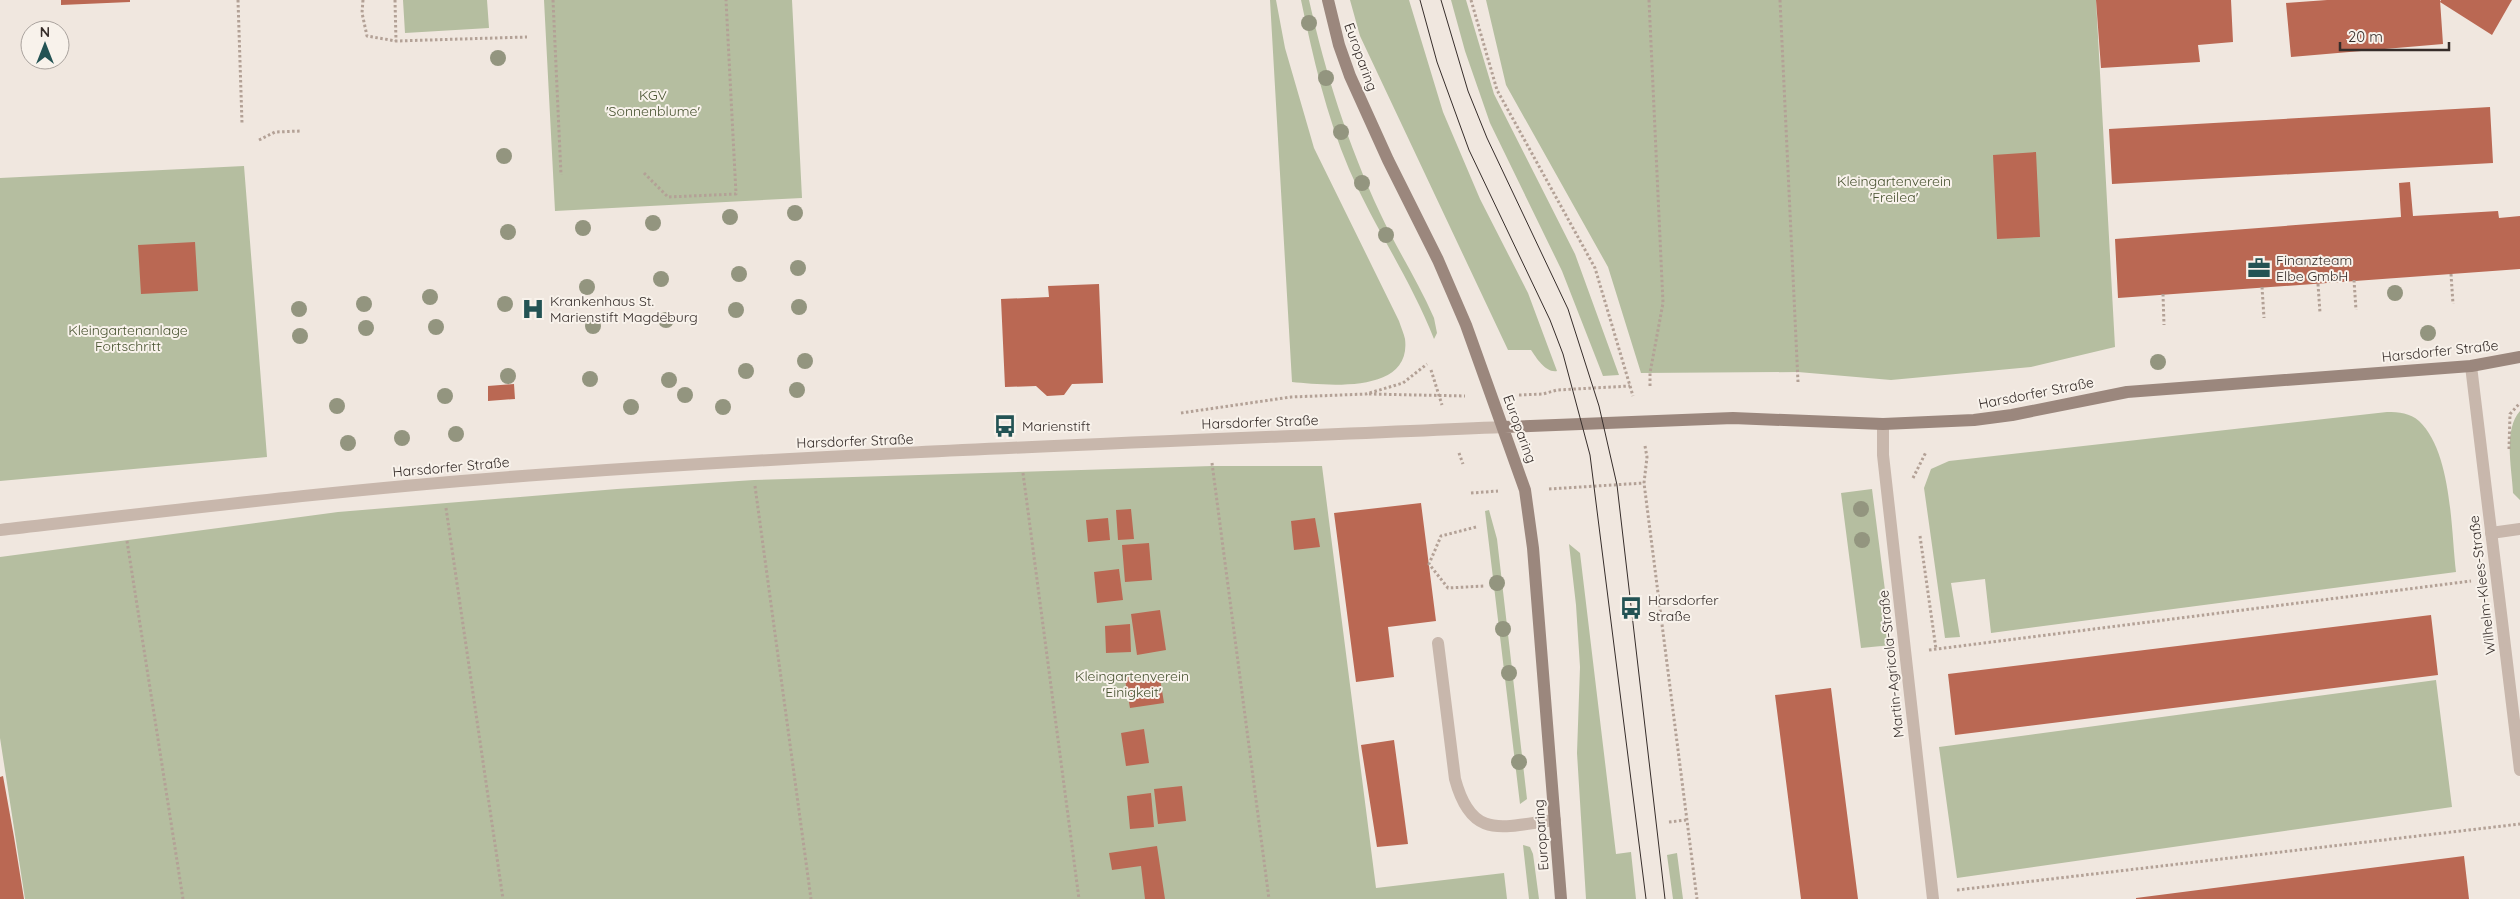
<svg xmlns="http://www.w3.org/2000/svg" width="2520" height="899" font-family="Quicksand,sans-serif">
<rect width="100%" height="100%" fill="#f0e7df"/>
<path fill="#b5bea0" d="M 403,0 L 487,0 L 489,28 L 405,33 Z
M 544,0 L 792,0 L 802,198 L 555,211 Z
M 1270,0 L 1276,0 L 1285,48 L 1314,148 L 1399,321 C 1401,327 1404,334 1405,339 C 1412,395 1325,385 1292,382 Z
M 1301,0 L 1309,0 C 1326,75 1347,142 1380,213 C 1396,248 1418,281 1434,318 L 1437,333 L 1434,339 C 1411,280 1374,227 1349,169 C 1326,115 1313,57 1301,0 Z
M 1350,0 L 1409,0 L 1443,112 L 1480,199 L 1528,293 L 1557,371 C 1546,373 1537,359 1531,350 L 1508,350 L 1360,36 Z
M 1451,0 L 1466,0 L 1494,94 L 1575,254 L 1619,375 L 1603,376 L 1562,271 L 1490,123 L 1465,51 Z
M 1486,0 L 2096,0 L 2115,347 L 2031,367 L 1891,380 L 1798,372 L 1641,373 L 1608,267 L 1506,85 Z
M 244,166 L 267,457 L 0,481 L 0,178 Z
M 2520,411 L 2520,500 L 2513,493 C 2512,469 2503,430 2520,411 Z
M 2387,412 C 2399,412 2410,413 2419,421 C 2452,452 2451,530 2456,572 L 1991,633 L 1985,579 L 1951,583 L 1960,637 L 1945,638 L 1924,488 L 1931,469 L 1949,461 Z
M 1212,466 L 1322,466 L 1376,888 L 1504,873 L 1507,899 L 25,899 L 0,738 L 0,557 L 338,512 L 617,489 L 754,480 Z
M 1872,489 L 1892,645 L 1861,648 L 1841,493 Z
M 1489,510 L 1497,539 L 1527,799 L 1520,804 L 1485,511 Z
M 1569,544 L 1580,553 L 1616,854 L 1631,852 L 1636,899 L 1586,899 L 1577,753 L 1580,667 L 1576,605 Z
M 2436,680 L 2452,807 L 1957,878 L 1939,747 Z
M 1523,845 L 1530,847 L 1533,854 L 1539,899 L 1529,899 Z
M 1677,853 L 1683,899 L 1673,899 L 1667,855 Z"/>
<path fill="#ba6853" d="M 61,0 L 130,0 L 130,2 L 61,5 Z
M 2096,0 L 2231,0 L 2233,42 L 2198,45 L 2200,62 L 2101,68 Z
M 2327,0 L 2440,0 L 2443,44 L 2291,57 L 2286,3 Z
M 2441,0 L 2512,0 L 2492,35 L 2440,2 Z
M 2490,107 L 2493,163 L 2112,184 L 2109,129 Z
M 2036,152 L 2040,237 L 1997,239 L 1993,155 Z
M 2410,182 L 2413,216 L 2498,211 L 2499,218 L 2520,216 L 2520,269 L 2118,298 L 2115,239 L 2401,217 L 2399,183 Z
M 195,242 L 198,291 L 141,294 L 138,245 Z
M 1099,284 L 1103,383 L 1072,384 L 1064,395 L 1047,396 L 1036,386 L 1005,387 L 1001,299 L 1049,297 L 1048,286 Z
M 514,384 L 515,399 L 488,401 L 488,386 Z
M 1421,503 L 1436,621 L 1388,627 L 1394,677 L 1356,682 L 1334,513 Z
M 1131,509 L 1134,539 L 1118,540 L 1116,510 Z
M 1108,518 L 1110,540 L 1088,542 L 1086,520 Z
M 1315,518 L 1320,547 L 1294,550 L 1291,521 Z
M 1149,543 L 1152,580 L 1125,582 L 1122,545 Z
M 1119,569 L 1123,600 L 1097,603 L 1094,572 Z
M 1160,610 L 1166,650 L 1137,655 L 1131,614 Z
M 2431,615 L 2438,675 L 1955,735 L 1948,674 Z
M 1130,624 L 1131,652 L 1106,653 L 1105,626 Z
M 1134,672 L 1135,681 L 1160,678 L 1164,703 L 1130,708 L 1124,674 Z
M 1831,688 L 1858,899 L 1801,899 L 1775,695 Z
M 1144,729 L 1149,763 L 1126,766 L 1121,733 Z
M 1394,740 L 1408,844 L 1377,847 L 1361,745 Z
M 3,776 L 14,837 L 24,899 L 0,899 L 0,777 Z
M 1182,786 L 1186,821 L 1158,824 L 1154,789 Z
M 1151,793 L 1154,827 L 1130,829 L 1127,796 Z
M 1157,846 L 1165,899 L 1145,899 L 1141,866 L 1112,870 L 1109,853 Z
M 2464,856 L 2469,899 L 2136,899 L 2136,898 Z"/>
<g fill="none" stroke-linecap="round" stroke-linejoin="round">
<path stroke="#b3a196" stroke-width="3" stroke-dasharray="2.5 2.5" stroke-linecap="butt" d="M 238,0 L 242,123
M 363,0 L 362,13 L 367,36 L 396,41
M 395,0 L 396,41 L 527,37
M 553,0 L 561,175
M 1471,0 L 1497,90 L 1595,268 L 1633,396
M 1649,0 L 1663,303 L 1650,373 L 1650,386
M 1780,0 L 1798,382
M 259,140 L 275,132 L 301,131
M 644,173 L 668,197 L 736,194 L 726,0
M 2451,274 L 2453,304
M 2354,280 L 2356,310
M 2318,284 L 2320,313
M 2262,287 L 2264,318
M 2163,294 L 2164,325
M 1431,370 L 1442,405
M 1369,394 L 1465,396
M 1519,395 L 1543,394 L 1557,390 L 1630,386
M 1181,413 L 1291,397 L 1366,394 L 1403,383 L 1427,364
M 1645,446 L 1647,457 L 1644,483 L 1697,899
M 2509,449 L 2510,414 L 2520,403
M 1459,453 L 1463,464
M 1212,463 L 1269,899
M 1023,473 L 1079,899
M 1913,478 L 1926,452
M 755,486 L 811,899
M 1549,489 L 1644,483
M 1471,493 L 1498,491
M 446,508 L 503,899
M 1476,527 L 1441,536 L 1429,564 L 1448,588 L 1484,586
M 1920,536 L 1936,649
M 127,541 L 183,899
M 1929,650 L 2471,581
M 1669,822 L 1686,820
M 1957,890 L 2520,824"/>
<path stroke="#c8b7ac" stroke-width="12" d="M 2491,533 L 2520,529
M 1438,643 L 1455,779 C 1472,842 1503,826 1555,820"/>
<path stroke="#c8b7ac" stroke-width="12" d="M 2471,366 L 2520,770
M 1883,424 L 1883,455 L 1933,899
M 0,530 C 183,509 366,487 550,474 C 868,451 1186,441 1504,427"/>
<path stroke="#9b877d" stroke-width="12" d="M 1328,0 L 1339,45 L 1350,76 L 1388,160 L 1438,260 L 1466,325 L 1525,490 L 1533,548 L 1561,899
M 1504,427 L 1733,418 L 1883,424 L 1974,420 L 2012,415 L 2127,392 L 2471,366 L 2520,357"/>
<path stroke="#362d2a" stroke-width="1" d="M 1420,0 L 1437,62 L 1469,150 L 1550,320 L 1563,354 L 1590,455 L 1646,899
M 1441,0 L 1468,91 L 1487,138 L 1568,309 L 1599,406 L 1617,485 L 1665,899"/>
</g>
<g fill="#93957f">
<circle cx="1309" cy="23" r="8"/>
<circle cx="498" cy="58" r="8"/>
<circle cx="1326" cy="78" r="8"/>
<circle cx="1341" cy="132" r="8"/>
<circle cx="504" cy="156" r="8"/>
<circle cx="1362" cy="183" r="8"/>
<circle cx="795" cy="213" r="8"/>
<circle cx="730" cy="217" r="8"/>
<circle cx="653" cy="223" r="8"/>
<circle cx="583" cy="228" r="8"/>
<circle cx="508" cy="232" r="8"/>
<circle cx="1386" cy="235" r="8"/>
<circle cx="798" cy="268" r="8"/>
<circle cx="739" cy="274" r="8"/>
<circle cx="661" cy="279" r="8"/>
<circle cx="587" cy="287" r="8"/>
<circle cx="2395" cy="293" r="8"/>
<circle cx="430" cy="297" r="8"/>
<circle cx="364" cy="304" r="8"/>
<circle cx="505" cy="304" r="8"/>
<circle cx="799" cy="307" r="8"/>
<circle cx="299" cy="309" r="8"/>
<circle cx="736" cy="310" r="8"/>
<circle cx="666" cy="320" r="8"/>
<circle cx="593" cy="326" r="8"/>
<circle cx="436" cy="327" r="8"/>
<circle cx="366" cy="328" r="8"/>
<circle cx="2428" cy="333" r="8"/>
<circle cx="300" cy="336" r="8"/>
<circle cx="805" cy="361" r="8"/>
<circle cx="2158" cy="362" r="8"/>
<circle cx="746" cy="371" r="8"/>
<circle cx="508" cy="376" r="8"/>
<circle cx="590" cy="379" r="8"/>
<circle cx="669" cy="380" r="8"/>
<circle cx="797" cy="390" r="8"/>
<circle cx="685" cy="395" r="8"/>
<circle cx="445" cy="396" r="8"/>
<circle cx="337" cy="406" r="8"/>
<circle cx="631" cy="407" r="8"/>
<circle cx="723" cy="407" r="8"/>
<circle cx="456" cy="434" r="8"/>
<circle cx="402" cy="438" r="8"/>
<circle cx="348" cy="443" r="8"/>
<circle cx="1861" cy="509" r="8"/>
<circle cx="1862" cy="540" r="8"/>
<circle cx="1497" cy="583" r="8"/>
<circle cx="1503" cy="629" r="8"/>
<circle cx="1509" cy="673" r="8"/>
<circle cx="1519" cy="762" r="8"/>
</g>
<defs>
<symbol id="office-bare" viewBox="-9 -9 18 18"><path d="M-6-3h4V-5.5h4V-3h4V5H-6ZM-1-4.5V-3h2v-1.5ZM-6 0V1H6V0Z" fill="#235354" stroke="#f8f2eb" stroke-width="2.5" paint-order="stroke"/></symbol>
<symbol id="hospital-bare" viewBox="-9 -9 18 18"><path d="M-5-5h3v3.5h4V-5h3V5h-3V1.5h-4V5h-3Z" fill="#235354" stroke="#f8f2eb" stroke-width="2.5" paint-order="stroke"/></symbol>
<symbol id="bus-bare" viewBox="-9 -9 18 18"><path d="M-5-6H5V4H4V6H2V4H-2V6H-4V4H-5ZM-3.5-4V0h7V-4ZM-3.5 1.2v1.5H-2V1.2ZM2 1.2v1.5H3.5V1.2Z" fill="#235354" stroke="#f8f2eb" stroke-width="2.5" paint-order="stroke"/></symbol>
</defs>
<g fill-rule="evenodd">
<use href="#office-bare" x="2243" y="252" width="32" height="32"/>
<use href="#hospital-bare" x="517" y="293" width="32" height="32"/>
<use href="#bus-bare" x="989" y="410" width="32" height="32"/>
<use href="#bus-bare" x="1615" y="592" width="32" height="32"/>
</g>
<g text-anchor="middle" stroke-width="4" stroke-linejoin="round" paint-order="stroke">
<g font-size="14" fill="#362d2a" stroke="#f8f2eb">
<text transform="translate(1361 57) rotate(70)" y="5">Europaring</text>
<text transform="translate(2440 351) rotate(-6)" y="5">Harsdorfer Straße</text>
<text transform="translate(2036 393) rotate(-11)" y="5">Harsdorfer Straße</text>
<text transform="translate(1260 422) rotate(-2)" y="5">Harsdorfer Straße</text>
<text transform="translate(1520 429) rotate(70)" y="5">Europaring</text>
<text transform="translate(855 441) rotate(-2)" y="5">Harsdorfer Straße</text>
<text transform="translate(451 467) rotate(-5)" y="5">Harsdorfer Straße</text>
<text transform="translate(2482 585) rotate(-97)" y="5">Wilhelm-Klees-Straße</text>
<text transform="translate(1891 664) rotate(-96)" y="5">Martin-Agricola-Straße</text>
<text transform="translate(1541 835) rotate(-94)" y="5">Europaring</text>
</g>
<g font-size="14" fill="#475230" stroke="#f8f2eb">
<text x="653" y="100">KGV<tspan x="653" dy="16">'Sonnenblume'</tspan></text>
<text x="1894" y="186">Kleingartenverein<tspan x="1894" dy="16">'Freilea'</tspan></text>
<text x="128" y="335">Kleingartenanlage<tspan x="128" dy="16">Fortschritt</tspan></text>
<text x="1132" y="681">Kleingartenverein<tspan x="1132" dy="16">'Einigkeit'</tspan></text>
</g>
<g font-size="14" fill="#362d2a" stroke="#f8f2eb" text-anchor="start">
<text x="2276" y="265">Finanzteam<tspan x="2276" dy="16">Elbe GmbH</tspan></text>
<text x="550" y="306">Krankenhaus St.<tspan x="550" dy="16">Marienstift Magdeburg</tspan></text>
<text x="1022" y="431">Marienstift</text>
<text x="1648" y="605">Harsdorfer<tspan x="1648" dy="16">Straße</tspan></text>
</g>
</g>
<g transform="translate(45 45)"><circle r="24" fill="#f8f2eb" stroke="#aaa39e"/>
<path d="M0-4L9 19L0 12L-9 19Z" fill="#235354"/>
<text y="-8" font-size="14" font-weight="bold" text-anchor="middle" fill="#362d2a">N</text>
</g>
<path d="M2340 42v8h109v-8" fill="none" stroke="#362d2a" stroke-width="2.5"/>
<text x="2348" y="42" font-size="15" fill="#362d2a" stroke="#f8f2eb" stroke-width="4" paint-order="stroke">20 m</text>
</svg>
